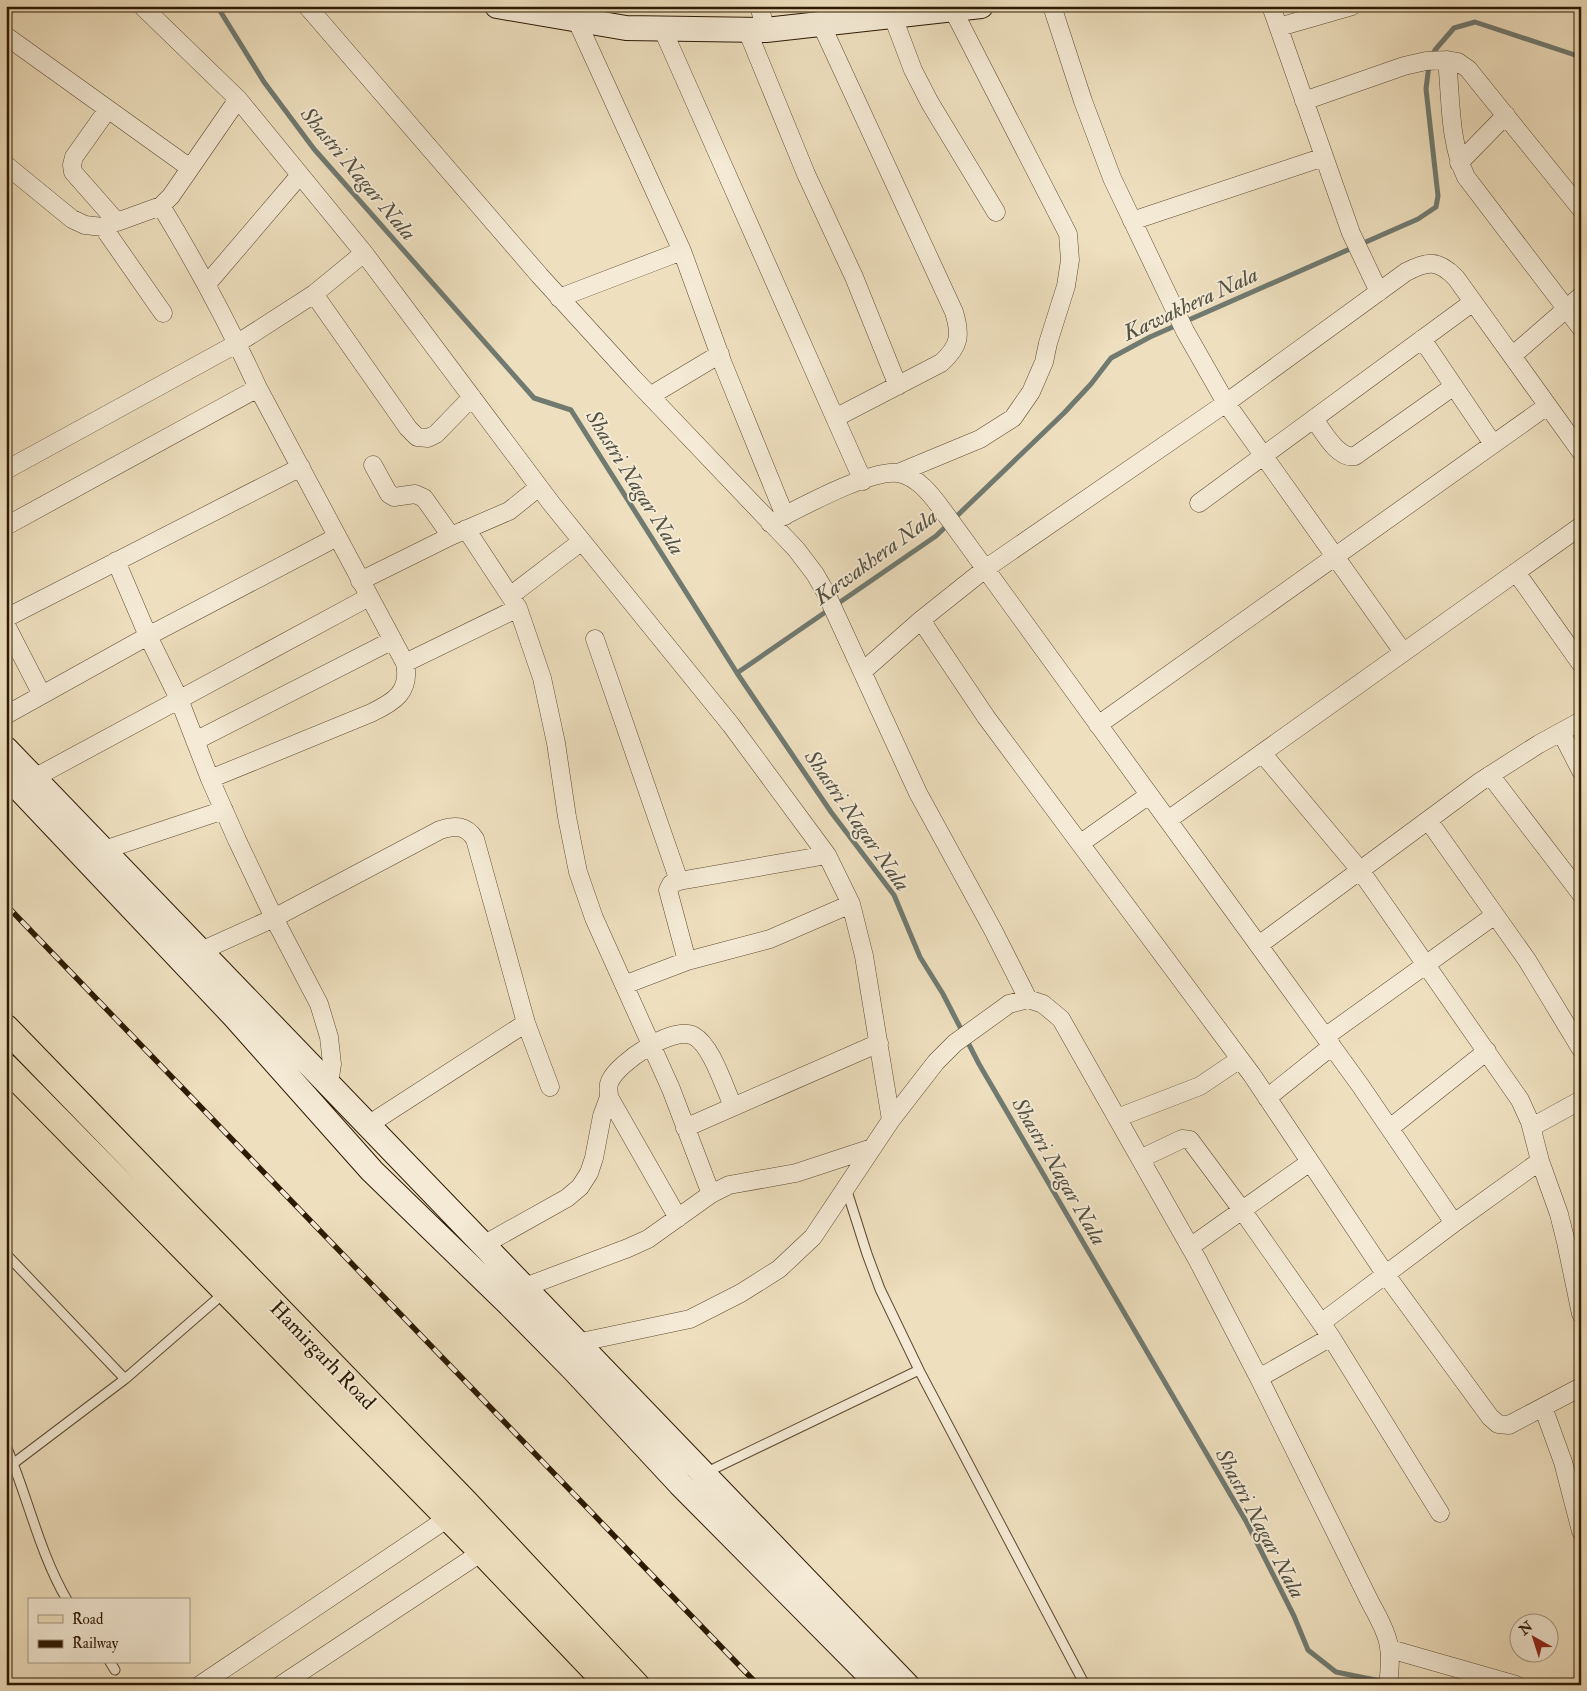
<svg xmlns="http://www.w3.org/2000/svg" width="1587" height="1691" font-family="'IM FELL Double Pica',serif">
<rect width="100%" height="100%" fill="#eedfbe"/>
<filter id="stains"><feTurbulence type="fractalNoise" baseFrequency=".004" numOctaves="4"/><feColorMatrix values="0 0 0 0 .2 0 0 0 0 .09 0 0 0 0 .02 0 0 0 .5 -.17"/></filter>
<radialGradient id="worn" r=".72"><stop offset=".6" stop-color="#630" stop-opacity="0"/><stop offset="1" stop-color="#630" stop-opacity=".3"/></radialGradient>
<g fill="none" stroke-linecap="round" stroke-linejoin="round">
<path stroke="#707a71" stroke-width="5" d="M 217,6 L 264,82 L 314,149 L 534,398 L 571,410 L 737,673 L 831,812 L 894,895 L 920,957 L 943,994 L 979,1064 L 1247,1523 L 1294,1616 L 1308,1650 L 1336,1672 L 1400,1685
M 1432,57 L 1435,50 L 1454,28 L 1475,22 L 1581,57
M 737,673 L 936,536 L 1064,413 L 1091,384 L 1111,358 L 1150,337 L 1418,219 L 1436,207 L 1438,196 L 1426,89 L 1429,65"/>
<defs>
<path id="lane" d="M 846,1188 L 867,1254 L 880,1289 L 919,1370 L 1085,1685
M 6,1254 L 125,1379
M 6,1446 C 28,1497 39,1552 67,1600
M 14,1463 L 125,1379 L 224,1293
M 705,1473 L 919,1370
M 110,1662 L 115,1670"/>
<path id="street" d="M 142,6 L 238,99 L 364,253 L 551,503 L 731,725 L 827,855 L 851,904 L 864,956 L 891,1120
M 307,6 L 540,276 L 633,378 L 796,549 L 815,574 L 826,593 L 918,793 L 993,930 L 1028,999
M 759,6 L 766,30
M 1052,6 L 1083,101 L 1112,178 L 1185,331 L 1226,403 L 1403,652
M 1271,6 L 1351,233 L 1379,292
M 893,17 L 913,70 L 930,103 L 996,212
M 576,19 L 682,251 L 723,364 L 785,516
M 821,24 L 954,312 C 961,335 960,346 941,363 L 835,418
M 1279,27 L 1352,6
M 662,28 L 863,481
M 747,30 L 806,174 L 854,277 L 898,386
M 6,36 L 190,168
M 1447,60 C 1451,98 1449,142 1466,177 L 1581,328
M 238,99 L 171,196 L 161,206 C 197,265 229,325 258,388 L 405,663 L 518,608
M 1304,101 L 1404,66 L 1426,61 L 1447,60 L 1458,62 L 1468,69 L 1581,209
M 108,109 L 74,157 L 72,165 L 73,172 L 117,222
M 1459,163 L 1506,115
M 6,165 L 72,219 L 85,225 L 103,227 L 161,206
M 1132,221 L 1324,157
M 103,227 L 163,313
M 207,284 L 300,175
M 314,294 L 408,428 L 417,437 L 428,438 L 436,434 L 472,397
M 559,298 L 682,251
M 1422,339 L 1493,444
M 1512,356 L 1581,296
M 650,396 L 720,354
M 1314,419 C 1323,431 1338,460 1355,456 L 1454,386
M 373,465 L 389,494 L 394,497 L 415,494 L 424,498 L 451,536
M 6,470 L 238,343 L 314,294 L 364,253
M 898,473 L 980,439 L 1013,418 L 1031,392 L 1044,362 L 1048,343 L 1066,286 L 1070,260 L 1068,234 L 953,10
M 1199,503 L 1473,302
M 770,523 C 798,509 870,469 898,473 C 918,476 933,497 944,512 L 1360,1085 L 1454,1223
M 6,526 L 258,388
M 466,529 L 518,608 L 542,678 L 556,743 L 567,817 L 578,872 L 594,918 L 671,1089 L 711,1194
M 116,561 L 148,636 L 179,699 L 210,779 L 237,840 L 274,918 L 319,1004 L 329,1037 L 332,1064 L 329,1084
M 1516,572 L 1581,664
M 360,581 L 451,536 L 509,511 L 539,487
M 510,596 L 582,541
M 6,618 L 301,467
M 921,620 L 986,717 L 1252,1075 L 1386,1275 L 1490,1417 L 1498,1424 L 1509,1425 L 1581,1387
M 6,625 L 42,695
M 595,639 L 679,881 L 827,855
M 862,672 L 921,620 L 985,569 L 1226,403 L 1406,272 C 1427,261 1438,259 1456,278 L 1581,452
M 6,715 L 148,636 L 337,537
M 1098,725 L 1547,406
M 1561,732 L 1581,771
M 195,741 L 393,640
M 1262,753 L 1360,870 L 1520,1100 L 1530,1122 L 1540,1161 L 1454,1223 L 1321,1323
M 1490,775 L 1581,894
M 34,778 L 369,597
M 210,779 L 371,713 C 394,702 411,692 405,663
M 1168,820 L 1581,526
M 1428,820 L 1527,960 L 1581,1049
M 1081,843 L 1149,795
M 104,850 L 224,810
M 679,881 L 671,884 L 668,890 L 687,961
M 1259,945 L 1481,781 L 1539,744 L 1581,721
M 201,951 L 274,918 L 440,830 C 455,825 466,825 475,839 L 526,1023 L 550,1087
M 624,985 L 687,961 L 770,939 L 851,904
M 1325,1037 L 1495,915
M 1267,1098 L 1332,1046
M 1117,1118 L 1200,1086 L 1240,1059
M 368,1125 L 526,1023
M 1532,1127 L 1581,1100
M 685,1128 L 879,1043
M 1390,1128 L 1487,1051
M 1140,1159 L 1182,1139 L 1190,1140 L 1242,1210 L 1331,1337 L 1440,1513
M 1540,1161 L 1559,1214 L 1566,1242 L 1581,1314
M 678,1218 L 609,1097 C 609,1091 607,1087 610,1081 C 619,1062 673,1025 694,1036 C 712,1046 724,1087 733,1106
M 483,1245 L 567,1198 L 580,1187 L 589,1173 L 594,1158 L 602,1116 L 609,1097
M 1190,1247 L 1310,1162
M 525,1287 L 628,1248 L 648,1239 L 711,1194 L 729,1185 L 796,1173 L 872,1148
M 567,1345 L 690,1319 L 741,1293 L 779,1269 L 813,1237 L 891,1120 L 936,1062 L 955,1043 L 1009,1004 L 1028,999 L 1043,1004 L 1061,1019 L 1197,1259 L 1259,1378 L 1371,1604 C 1389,1636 1393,1647 1388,1685
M 1259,1378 L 1331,1337
M 1543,1407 L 1563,1462 L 1581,1531
M 1390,1649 L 1516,1685
M 200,1685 L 448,1518
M 281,1685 L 482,1552"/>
<path id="secondary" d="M 497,6 L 626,28 L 766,30 L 981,6
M 6,749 L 907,1685
M 6,775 L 235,1017 L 372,1171 L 510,1305 L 574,1370 L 680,1484 L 879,1685"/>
<path id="primary" d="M 6,1028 L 464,1501 L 636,1685
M 6,1067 L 482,1552 L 609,1685"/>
</defs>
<use href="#lane" stroke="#5d4b32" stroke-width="11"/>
<use href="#street" stroke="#5d4b32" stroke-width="19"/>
<use href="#secondary" stroke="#2d1a03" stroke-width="26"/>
<use href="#primary" stroke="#2d1a03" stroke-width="28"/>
<use href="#lane" stroke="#f4ead5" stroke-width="9"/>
<use href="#street" stroke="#f4ead5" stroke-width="18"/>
<use href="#secondary" stroke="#f4ead5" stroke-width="24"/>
<use href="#primary" stroke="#eedfbe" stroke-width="26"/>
<defs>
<path id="rail" d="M 6,905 L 758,1685"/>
</defs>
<use href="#rail" stroke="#2d1a03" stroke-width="5.5"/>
<use href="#rail" stroke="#f4ead5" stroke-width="4" stroke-dasharray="11" stroke-linecap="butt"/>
</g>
<g text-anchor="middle" stroke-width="4" stroke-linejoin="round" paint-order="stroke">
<g font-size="21" fill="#2d1a03" stroke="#f4ead5">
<text transform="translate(323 1355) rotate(46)" y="7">Hamirgarh Road</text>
</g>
<g font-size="22" font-style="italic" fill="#545243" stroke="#f4ead5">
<text transform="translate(359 173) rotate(50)" y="8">Shastri Nagar Nala</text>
<text transform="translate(1190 303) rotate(-25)" y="8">Kawakhera Nala</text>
<text transform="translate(636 482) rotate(58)" y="8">Shastri Nagar Nala</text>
<text transform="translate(875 556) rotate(-36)" y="8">Kawakhera Nala</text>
<text transform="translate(858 820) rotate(55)" y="8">Shastri Nagar Nala</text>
<text transform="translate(1060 1171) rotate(60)" y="8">Shastri Nagar Nala</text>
<text transform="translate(1261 1523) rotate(62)" y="8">Shastri Nagar Nala</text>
</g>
</g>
<rect width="1587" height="1691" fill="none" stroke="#eedfbe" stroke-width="25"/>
<rect x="8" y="8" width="1572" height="1676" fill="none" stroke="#2d1a03" stroke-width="2.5"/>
<rect x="12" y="12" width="1562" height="1666" fill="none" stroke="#2d1a03"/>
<rect x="28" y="1598" width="162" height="65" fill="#f4ead5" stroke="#a49781"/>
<rect x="38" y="1615" width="25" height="8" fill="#eedfbe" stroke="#a49781"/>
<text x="72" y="1624" font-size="15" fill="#2d1a03">Road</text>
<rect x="38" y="1640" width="25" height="8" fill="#2d1a03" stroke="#a49781"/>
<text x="72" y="1648" font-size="15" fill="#2d1a03">Railway</text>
<g transform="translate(1534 1638) rotate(321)"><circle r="24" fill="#f4ead5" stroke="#a49781"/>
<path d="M0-4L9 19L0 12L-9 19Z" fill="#8f2418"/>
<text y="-8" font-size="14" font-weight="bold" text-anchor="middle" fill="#2d1a03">N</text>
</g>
<rect width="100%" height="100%" filter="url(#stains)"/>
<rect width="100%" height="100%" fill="url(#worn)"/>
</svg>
